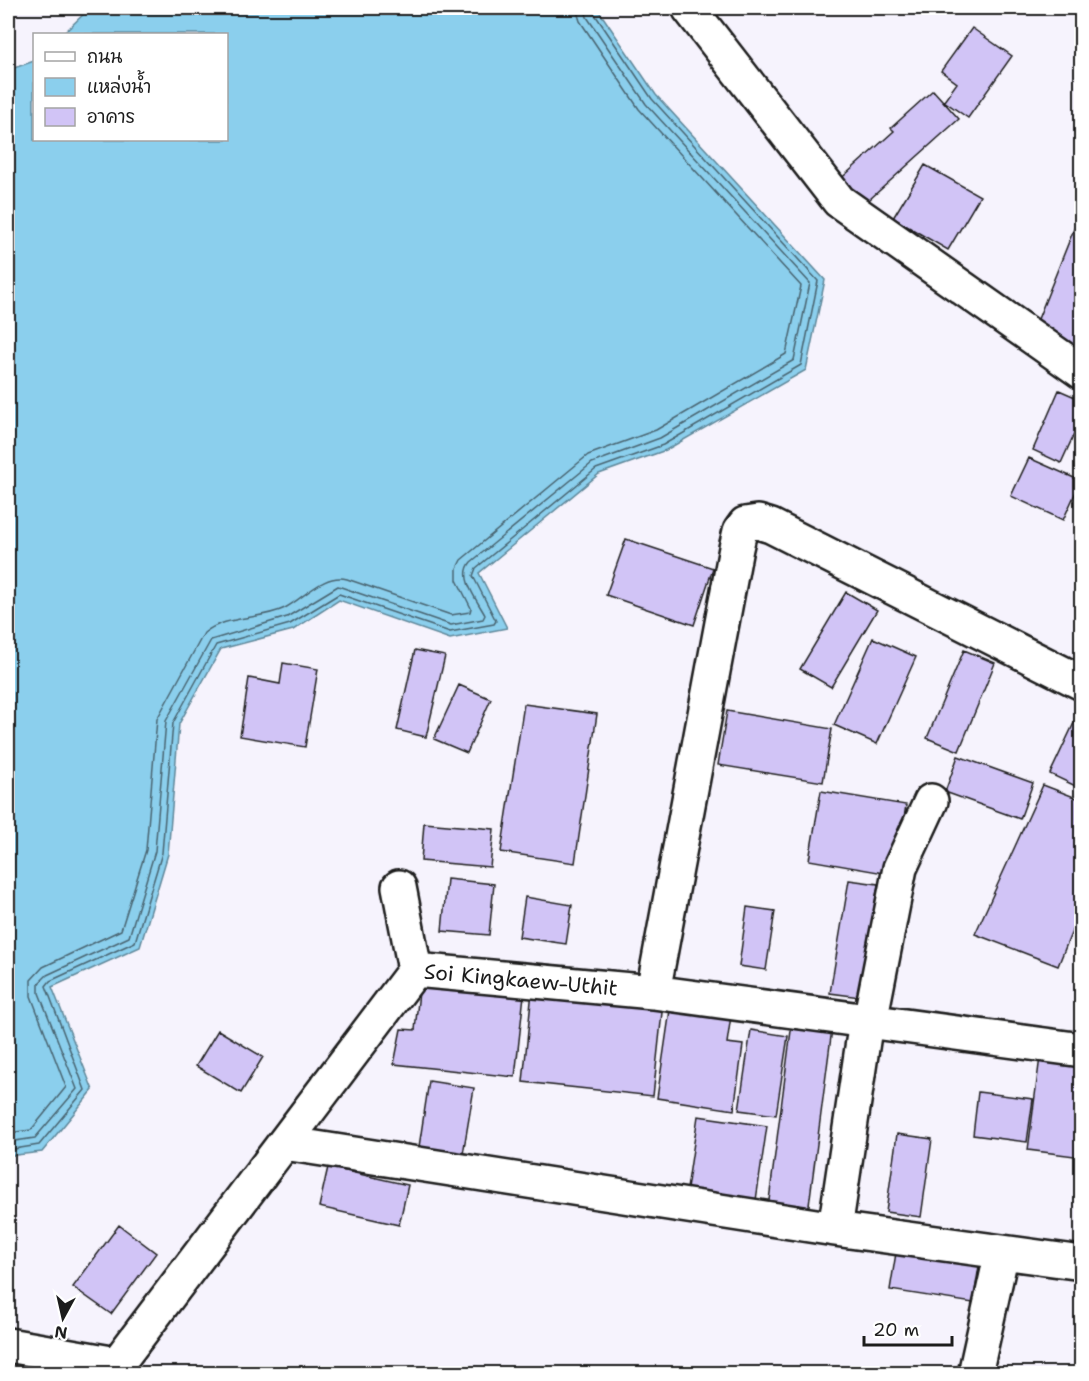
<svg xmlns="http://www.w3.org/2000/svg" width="1089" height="1381" font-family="'Shantell Sans','Playpen Sans Thai',sans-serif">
<rect width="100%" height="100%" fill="#f6f3fd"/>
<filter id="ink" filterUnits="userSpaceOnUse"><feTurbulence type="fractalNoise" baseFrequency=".0167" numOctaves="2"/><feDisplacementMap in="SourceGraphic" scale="12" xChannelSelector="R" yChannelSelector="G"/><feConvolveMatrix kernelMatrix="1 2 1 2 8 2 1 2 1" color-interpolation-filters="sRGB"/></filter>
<g filter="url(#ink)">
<path fill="#8bcfed" stroke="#5f8799" stroke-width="1.5" d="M 90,8 L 597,8 L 656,95 L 825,280 L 806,370 L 666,450 L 599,474 L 479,573 L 507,628 L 450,639 L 339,600 L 293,630 L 221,649 L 179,724 L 168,854 L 140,947 L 52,987 L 93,1090 L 42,1152 L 8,1156 L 8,70 L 34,61 L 34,140 L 226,140 L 226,34 L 63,34 Z"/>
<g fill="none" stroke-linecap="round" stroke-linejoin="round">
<path stroke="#486470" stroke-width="1.5" d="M 8,1133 L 31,1130 L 66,1087 L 31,996 L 31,980 L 43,967 L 121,930 L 146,850 L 157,719 L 204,633 C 225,615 261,620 285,608 C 304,598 324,573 347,579 L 451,615 L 470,612 L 471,608 L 457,580 L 457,568 L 461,560 L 588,455 L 656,430 L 786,354 L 801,286 L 639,109 L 580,21 L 576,8
M 8,1142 L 35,1138 L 77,1089 L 39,993 L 39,983 L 47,975 L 129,937 L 155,851 L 166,721 L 211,640 L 287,617 L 338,586 L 451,625 L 483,619 L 485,615 C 477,600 458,577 471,562 L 592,463 L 660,438 L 794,360 L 810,283 L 646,104 L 587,17 L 585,8
M 8,1150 L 39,1145 L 85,1090 L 46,986 L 50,981 L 135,942 L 162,853 L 173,723 L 216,645 L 290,624 L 339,594 L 450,632 L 494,624 L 496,621 L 473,576 L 476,568 L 596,469 L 663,445 L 801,365 L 818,281 L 652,99 L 594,13 L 593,8"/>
</g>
<path fill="#d1c4f6" stroke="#1c1c1c" stroke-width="1.5" d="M 972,28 L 1012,56 L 968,118 L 944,101 L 957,83 L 941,71 Z
M 933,90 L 959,119 L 860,208 L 836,183 L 894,131 L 891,128 Z
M 925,165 L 980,196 L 948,250 L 893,218 Z
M 1082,209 L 1082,347 L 1034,329 Z
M 1059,390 L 1082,400 L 1082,417 L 1061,463 L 1033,450 Z
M 1029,458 L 1081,481 L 1063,520 L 1011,496 Z
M 626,539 L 713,568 L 694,625 L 606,595 Z
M 846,592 L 877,610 L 831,687 L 800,669 Z
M 873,638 L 916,657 L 877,744 L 834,725 Z
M 415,650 L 445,656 L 426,737 L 397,730 Z
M 964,650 L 995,663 L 959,751 L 927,738 Z
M 283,663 L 318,669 L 305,747 L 240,736 L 249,678 L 280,684 Z
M 459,685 L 491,699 L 467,753 L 434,739 Z
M 524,704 L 597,714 L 575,863 L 501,852 Z
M 1082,706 L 1082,789 L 1050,774 Z
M 727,711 L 832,729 L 823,782 L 718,765 Z
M 958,756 L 1033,783 L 1020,819 L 945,792 Z
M 1043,785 L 1082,800 L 1082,906 L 1058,966 L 975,934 Z
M 821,791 L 906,805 L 895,875 L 809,860 Z
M 424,823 L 494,829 L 490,867 L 421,861 Z
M 447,879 L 494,884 L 489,935 L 442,931 Z
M 849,880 L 878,884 L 860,997 L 830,993 Z
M 525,897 L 572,905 L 566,944 L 519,937 Z
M 747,907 L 775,911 L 766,970 L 739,966 Z
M 420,982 L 524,995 L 515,1077 L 394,1064 L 401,1029 L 415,1030 Z
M 532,991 L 663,1003 L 653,1096 L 523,1082 Z
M 670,1010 L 731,1016 L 727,1043 L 743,1045 L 734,1110 L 657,1098 Z
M 792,1023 L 832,1029 L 808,1213 L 768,1208 Z
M 218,1030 L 263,1057 L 241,1093 L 196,1066 Z
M 751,1030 L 788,1036 L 776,1115 L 739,1110 Z
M 1040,1057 L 1082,1062 L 1082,1157 L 1028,1150 Z
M 429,1081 L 474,1088 L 463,1154 L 419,1147 Z
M 978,1092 L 1033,1099 L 1027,1142 L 973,1135 Z
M 698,1116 L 767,1126 L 756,1200 L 687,1189 Z
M 897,1134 L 932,1139 L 921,1217 L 886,1212 Z
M 328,1167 L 408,1185 L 399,1225 L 319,1207 Z
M 119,1225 L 156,1253 L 111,1314 L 73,1287 Z
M 896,1253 L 979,1266 L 973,1303 L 890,1290 Z"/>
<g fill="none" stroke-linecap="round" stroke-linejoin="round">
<defs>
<path id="minor" d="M 689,8 L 839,201 L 1082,372
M 399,887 L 415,970
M 653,992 L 736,548 L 740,531 L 745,524 L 758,522 L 771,526 L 1082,683
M 870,1021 L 900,868 L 931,801
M 284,1143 L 835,1229 L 1082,1263
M 835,1229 L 866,1021
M 8,1345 L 117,1364 L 415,970 L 653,992 L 1082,1050
M 975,1374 L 1002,1252"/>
</defs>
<use href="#minor" stroke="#1c1c1c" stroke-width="38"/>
<use href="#minor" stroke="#fff" stroke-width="33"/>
</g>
</g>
<g text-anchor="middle" stroke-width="4.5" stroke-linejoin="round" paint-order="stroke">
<g font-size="21" fill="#1c1c1c" stroke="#fff">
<text transform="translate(521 980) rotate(5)" y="7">Soi Kingkaew-Uthit</text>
</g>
</g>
<rect width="1089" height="1381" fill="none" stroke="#fff" stroke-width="30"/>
<rect x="15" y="15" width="1059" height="1351" fill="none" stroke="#1c1c1c" stroke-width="2" filter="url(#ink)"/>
<rect x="33" y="33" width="195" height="108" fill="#ffffff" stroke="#a4a4a4" stroke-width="1.5"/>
<rect x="45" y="52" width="30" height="9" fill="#ffffff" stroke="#a4a4a4" stroke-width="1.5"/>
<text x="87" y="63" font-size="18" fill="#1c1c1c">ถนน</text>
<rect x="45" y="78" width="30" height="18" fill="#8bcfed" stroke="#a4a4a4" stroke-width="1.5"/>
<text x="87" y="93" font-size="18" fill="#1c1c1c">แหล่งน้ำ</text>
<rect x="45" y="108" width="30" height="18" fill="#d1c4f6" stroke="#a4a4a4" stroke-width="1.5"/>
<text x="87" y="123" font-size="18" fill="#1c1c1c">อาคาร</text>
<g transform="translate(63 1318) rotate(188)" stroke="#ffffff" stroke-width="4.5" paint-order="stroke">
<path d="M0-4.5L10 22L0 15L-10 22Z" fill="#1c1c1c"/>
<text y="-9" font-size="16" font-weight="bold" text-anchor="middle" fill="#1c1c1c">N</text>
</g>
<path d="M864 1336v9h88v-9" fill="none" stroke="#1c1c1c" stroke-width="3"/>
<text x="873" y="1336" font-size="18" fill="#1c1c1c" stroke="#ffffff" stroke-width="4.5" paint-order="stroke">20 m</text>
</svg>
